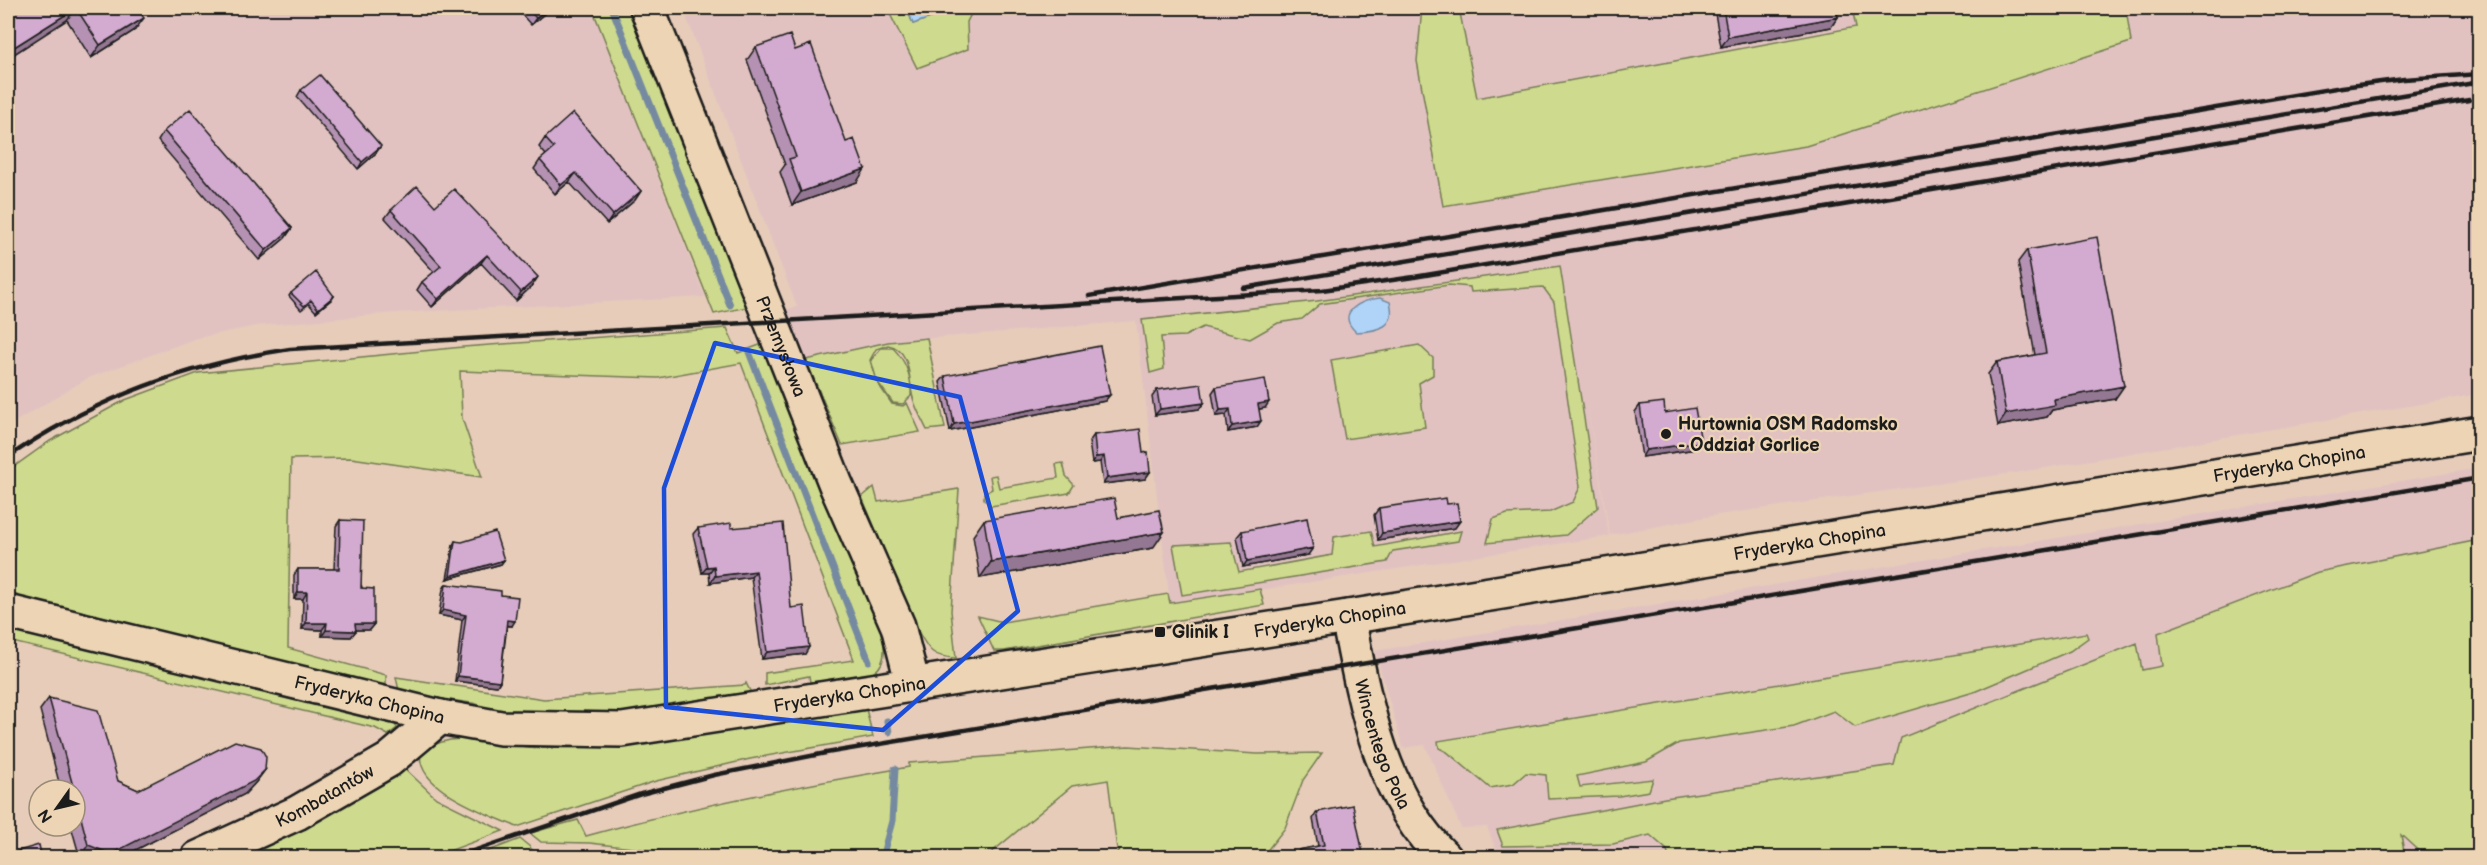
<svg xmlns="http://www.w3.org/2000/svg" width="2487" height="865" font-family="'Balsamiq Sans',sans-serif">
<rect width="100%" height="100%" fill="#e7ccba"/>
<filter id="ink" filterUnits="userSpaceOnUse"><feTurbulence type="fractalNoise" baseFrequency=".0167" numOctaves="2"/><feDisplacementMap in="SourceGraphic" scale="12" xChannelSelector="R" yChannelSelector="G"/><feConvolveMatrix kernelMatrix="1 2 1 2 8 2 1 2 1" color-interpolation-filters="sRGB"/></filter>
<g filter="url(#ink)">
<path fill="#e1c2c1" d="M 8,8 L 592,8 L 705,297 L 394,313 L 256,326 L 197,338 L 88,378 L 8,426 Z
M 683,8 L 2479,8 L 2479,394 L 2020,472 L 1717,515 L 1610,535 L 1585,391 L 1609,536 L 1170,604 L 1136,321 L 895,341 L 806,360 L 787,309 L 797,307 Z
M 2479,468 L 2479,857 L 1499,857 L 1487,827 L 1461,828 L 1425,745 L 1403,748 L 1375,651 Z"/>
<path fill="#ceda8d" stroke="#757b54" stroke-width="1.5" d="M 592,8 L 633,8 L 752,306 L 714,314 Z
M 887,8 L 907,8 L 913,24 L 950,11 L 949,8 L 974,8 L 967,22 L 968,49 L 917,68 Z
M 1422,8 L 1459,8 L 1477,98 L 1856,27 L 1852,8 L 2126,8 L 2131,42 L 1806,146 L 1443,206 L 1417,61 Z
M 1560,266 L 1598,507 L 1566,535 L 1487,543 L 1493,519 L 1507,514 L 1550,512 L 1573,502 L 1580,487 L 1554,302 L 1543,287 L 1471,292 L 1470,287 L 1449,285 L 1320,304 L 1302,319 L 1278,323 L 1250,339 L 1203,327 L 1185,336 L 1161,337 L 1164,369 L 1150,373 L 1142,320 L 1317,301 Z
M 727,328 L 738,353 L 765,343 L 881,631 C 897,687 850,678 810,682 L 809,676 L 765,685 L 765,673 L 854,660 L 741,363 L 658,378 L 460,371 L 462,418 L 482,477 L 351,458 L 291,459 L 288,648 L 386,675 L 386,684 L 381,688 L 8,598 L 8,471 L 50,441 L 125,400 L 198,373 L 463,347 Z
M 927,338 L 945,428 L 927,430 C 922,420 916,409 913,398 C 908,381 913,350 888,345 L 876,349 L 870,360 L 876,381 L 892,404 L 903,406 L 907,403 L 920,432 L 842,445 L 806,360 L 888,342 Z
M 1419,345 L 1433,358 L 1433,375 L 1419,383 L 1425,427 L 1345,439 L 1331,360 Z
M 881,348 L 893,348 C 906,361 912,377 911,396 L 903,404 L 893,403 L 877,381 L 871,360 Z
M 1063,463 L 1066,476 L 1074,485 L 1069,493 L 991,506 L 984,499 L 984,493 L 992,489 L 990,476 L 996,475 L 999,488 L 1058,478 L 1056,464 Z
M 874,487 L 878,502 L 959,489 L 951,611 L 956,658 C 932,657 929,651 918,631 L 862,497 Z
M 1371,531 L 1375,547 L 1461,531 L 1458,541 L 1393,551 L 1387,562 L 1182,595 L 1173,545 L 1231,542 L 1239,572 L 1332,555 L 1334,537 Z
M 2479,540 L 2479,857 L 2425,857 L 2401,835 L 2405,857 L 1669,858 L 1667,850 L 1650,835 L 1613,844 L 1503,846 L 1497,830 L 1665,798 L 1894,765 L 1901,738 L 2137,643 L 2142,670 L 2162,666 L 2158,633 L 2318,572 Z
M 1260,589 L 1264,605 L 1004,651 L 994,651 L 978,616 L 1003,622 L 1168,594 L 1170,603 Z
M 8,624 L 393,721 L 397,728 L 388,735 L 375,728 L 8,641 Z
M 2086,633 L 2088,638 L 2070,651 L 1974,692 L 1855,727 L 1834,711 L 1794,726 L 1679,743 L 1646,762 L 1577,776 L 1580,787 L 1653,779 L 1649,791 L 1619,796 L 1548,799 L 1546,775 L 1526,773 L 1513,784 L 1490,788 L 1447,752 L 1439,748 L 1438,741 Z
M 396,677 L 544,699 L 745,685 L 746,683 L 750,691 L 748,694 C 674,706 587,726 511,715 C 498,713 485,706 472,703 C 447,699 423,699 399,691 Z
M 866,709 L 873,737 L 750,759 L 656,781 L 517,827 C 491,815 413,789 421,752 C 458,725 503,748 545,748 C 652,749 760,723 866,709 Z
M 1128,746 L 1257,754 L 1322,753 L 1303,780 L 1285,828 L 1262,857 L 1118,857 L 1108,780 L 1072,786 L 986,857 L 717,858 L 590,843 L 541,842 L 530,833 L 578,820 L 586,836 C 693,806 800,785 909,767 L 909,763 Z
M 401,765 L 436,798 L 503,831 L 433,857 L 226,858 Z
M 520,839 L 530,847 L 537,857 L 473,857 Z"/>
<path fill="#afd4f8" stroke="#748aa0" stroke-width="1.5" d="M 907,8 L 949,8 L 950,11 L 913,24 Z
M 1380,298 L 1390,302 C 1397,327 1379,331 1356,332 C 1334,312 1362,300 1380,298 Z"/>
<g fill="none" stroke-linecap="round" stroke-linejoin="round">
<path stroke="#748aa0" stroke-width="7" d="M 612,8 L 730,305
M 749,352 L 869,661
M 887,721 L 889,732
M 882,858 L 892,821 L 895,769"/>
<defs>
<g id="minor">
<path id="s1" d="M 647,8 L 836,485 L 898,626 L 913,685"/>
<path id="s2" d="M 8,612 L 440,717 L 501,728 L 622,730 L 1348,617 L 2480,433"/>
<path id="s3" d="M 1348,617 C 1364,700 1381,798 1445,858"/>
<path id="s4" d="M 198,858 L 297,813 L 389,760 L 440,717"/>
</g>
</defs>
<use href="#minor" stroke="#1c1c1c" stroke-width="38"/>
<use href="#minor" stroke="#ecd4b4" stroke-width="33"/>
<path stroke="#1c1c1c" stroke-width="4.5" d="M 1243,288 L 2480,82
M 1089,296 L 2342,87 L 2404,79 L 2480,74
M 8,457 C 93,399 188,364 290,349 L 1322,290 L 1414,277 L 2469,100
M 453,858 L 641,794 L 714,775 L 826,753 L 2480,478"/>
</g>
<path fill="#b592b3" stroke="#1c1c1c" stroke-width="1.5" d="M 8,8 L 137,8 L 135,30 L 91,58 L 67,20 Z
M 516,8 L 551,8 L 531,25 Z
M 1714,8 L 1836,8 L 1838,17 L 1831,27 L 1721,47 Z
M 756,47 L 795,50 L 857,182 L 792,205 L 780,172 L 785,165 L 747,60 Z
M 301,90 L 376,153 L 358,169 L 297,97 Z
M 164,131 L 292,228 L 285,238 L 259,260 L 158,141 Z
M 545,138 L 641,191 L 635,200 L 607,224 L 569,182 L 555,194 L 534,169 L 540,160 L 546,155 L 539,147 Z
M 435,206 L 532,286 L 516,301 L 481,263 L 432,307 L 417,290 L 422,282 L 434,272 L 385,218 L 391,210 Z
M 2027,250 L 2115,399 L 2052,410 L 2047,417 L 1998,426 L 1988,374 L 1997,362 L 2035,355 L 2018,262 Z
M 291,293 L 334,296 L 332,299 L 316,312 L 309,304 L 301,310 L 289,296 Z
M 945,376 L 1105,401 L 950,431 L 940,382 Z
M 1216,387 L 1265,408 L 1259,409 L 1257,427 L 1228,432 L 1226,415 L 1216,416 L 1212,393 Z
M 1157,390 L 1204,403 L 1199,409 L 1155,415 L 1152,397 Z
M 1640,405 L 1701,442 L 1696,449 L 1642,457 L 1635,412 Z
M 1094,435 L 1143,453 L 1150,472 L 1145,479 L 1103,484 L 1100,462 L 1092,463 L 1089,442 Z
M 1379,508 L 1455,528 L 1378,540 L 1374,515 Z
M 1118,518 L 1153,548 L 980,578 L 973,536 L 984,520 Z
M 340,520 L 374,624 L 369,630 L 356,630 L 351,637 L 322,636 L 322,630 L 302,629 L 303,599 L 294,599 L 294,575 L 298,569 L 334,569 L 336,526 Z
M 698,528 L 731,528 L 791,608 L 809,647 L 805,654 L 762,659 L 751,577 L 710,583 L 709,573 L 702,573 L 693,534 Z
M 1242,531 L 1308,555 L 1243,567 L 1237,537 Z
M 455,541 L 504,560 L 501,564 L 447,579 L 453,545 Z
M 446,584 L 501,595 L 512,626 L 507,626 L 500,681 L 497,686 L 455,681 L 462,620 L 439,615 L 443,589 Z
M 49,698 L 118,781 L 138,790 L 265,770 L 256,782 L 245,794 L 120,858 L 80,858 L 71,826 L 75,826 L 75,790 L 61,790 L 40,710 Z
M 1317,812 L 1364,858 L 1295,858 L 1299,850 L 1318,846 L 1313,819 Z"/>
<path fill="#947792" stroke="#1c1c1c" stroke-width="1.5" d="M 76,8 L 67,20 L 8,58 L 8,51 Z
M 548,8 L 551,8 L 531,25 L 536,18 Z
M 1838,17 L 1831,27 L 1721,47 L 1728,37 Z
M 144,18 L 135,30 L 91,58 L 100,45 Z
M 381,146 L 376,153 L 358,169 L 362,162 Z
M 865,169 L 857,182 L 792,205 L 801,192 Z
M 576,173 L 569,182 L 555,194 L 561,185 Z
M 641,191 L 635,200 L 607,224 L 613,215 Z
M 292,228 L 285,238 L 259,260 L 266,250 Z
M 487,255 L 481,263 L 432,307 L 438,299 Z
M 538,277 L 532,286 L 516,301 L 521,292 Z
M 334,296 L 332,299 L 316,312 L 318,309 Z
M 2124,386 L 2115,399 L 2052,410 L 2047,417 L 1998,426 L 2006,414 L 2054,399 Z
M 1110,395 L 1105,401 L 950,431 L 954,424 Z
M 1269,402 L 1265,408 L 1254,410 L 1258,404 Z
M 1204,403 L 1199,409 L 1155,415 L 1160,409 Z
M 1230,409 L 1226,415 L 1216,416 L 1220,410 Z
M 1261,421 L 1257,427 L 1228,432 L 1232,426 Z
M 1701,442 L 1696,449 L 1642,457 L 1646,450 Z
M 1104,456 L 1100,462 L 1092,463 L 1096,457 Z
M 1150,472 L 1145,479 L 1103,484 L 1107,478 Z
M 1460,521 L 1455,528 L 1378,540 L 1382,533 Z
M 1164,532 L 1153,548 L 980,578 L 991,562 Z
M 1313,548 L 1308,555 L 1243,567 L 1247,561 Z
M 504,560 L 501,564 L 447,579 L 450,576 Z
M 714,566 L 709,573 L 702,573 L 707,567 Z
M 756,571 L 751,577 L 710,583 L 715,576 Z
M 298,592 L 307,592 L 303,599 L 294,599 Z
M 443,610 L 466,615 L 462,620 L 439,615 Z
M 507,620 L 515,621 L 512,626 L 504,625 Z
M 306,623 L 327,623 L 322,630 L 302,629 Z
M 355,624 L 374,624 L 369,630 L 351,630 Z
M 326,630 L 356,631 L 351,637 L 322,636 Z
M 809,647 L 805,654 L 762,659 L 767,652 Z
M 458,676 L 500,681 L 497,686 L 455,681 Z
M 265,770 L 256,782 L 245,794 L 120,858 L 80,857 L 88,845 Z"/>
<path fill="#d3aad0" stroke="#1c1c1c" stroke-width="1.5" d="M 8,8 L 137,8 L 144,18 L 100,45 L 76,8 L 8,51 Z
M 527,8 L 548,8 L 536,18 Z
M 1723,8 L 1836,8 L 1838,17 L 1728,37 Z
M 790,35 L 795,50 L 811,44 L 846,142 L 854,139 L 865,169 L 801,192 L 789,159 L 796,157 L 756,47 Z
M 320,75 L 381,146 L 362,162 L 301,90 Z
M 190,109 L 292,228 L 266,250 L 164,131 Z
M 573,113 L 641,191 L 613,215 L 576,173 L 561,185 L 540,160 L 554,148 L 545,138 Z
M 417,186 L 435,206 L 454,189 L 538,277 L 521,292 L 487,255 L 438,299 L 422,282 L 441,266 L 391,210 Z
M 2097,237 L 2124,386 L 2054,399 L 2055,405 L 2006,414 L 1997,362 L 2046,353 L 2027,250 Z
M 316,272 L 334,296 L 318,309 L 311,300 L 304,306 L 291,293 Z
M 1100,346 L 1110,395 L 954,424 L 945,376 Z
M 1265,379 L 1269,402 L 1258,404 L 1261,421 L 1232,426 L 1230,409 L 1220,410 L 1216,387 Z
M 1201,384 L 1204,403 L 1160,409 L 1157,390 Z
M 1664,402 L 1665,413 L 1695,408 L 1701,442 L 1646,450 L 1640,405 Z
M 1140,429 L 1143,453 L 1148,452 L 1150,472 L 1107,478 L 1104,456 L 1096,457 L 1094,435 Z
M 1114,498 L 1118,518 L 1159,510 L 1164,532 L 991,562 L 984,520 Z
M 1446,498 L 1447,504 L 1457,503 L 1460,521 L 1382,533 L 1379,508 Z
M 1307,518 L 1313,548 L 1247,561 L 1242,531 Z
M 340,520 L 363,521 L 361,588 L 374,589 L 374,624 L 355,624 L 356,631 L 326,630 L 327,623 L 306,623 L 307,592 L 298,592 L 298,569 L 339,569 Z
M 731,523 L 731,528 L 783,523 L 791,608 L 804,606 L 809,647 L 767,652 L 756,571 L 715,576 L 714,566 L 707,567 L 698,528 Z
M 495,532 L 504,560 L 450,576 L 455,541 L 462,542 Z
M 446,584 L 501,591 L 501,595 L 518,597 L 515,621 L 507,620 L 500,681 L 458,676 L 466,615 L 443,610 Z
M 49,698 L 98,710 L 118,781 L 138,790 L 235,741 L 261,748 L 266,757 L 265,770 L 254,781 L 111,854 L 88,845 L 75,795 L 75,790 L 74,790 Z
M 1353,805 L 1364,858 L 1301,858 L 1299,850 L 1324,845 L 1317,812 Z
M 39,845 L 42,858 L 8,858 L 8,854 Z"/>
</g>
<path fill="none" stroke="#1d4ed8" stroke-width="4.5" stroke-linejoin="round" d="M 715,343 L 960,397 L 1018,611 L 883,730 L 666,707 L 664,488 Z"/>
<g fill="#1c1c1c" stroke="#ecd4b4" stroke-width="2">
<circle cx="1666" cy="434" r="6"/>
<rect x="1154" y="626" width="12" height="12" rx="3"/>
</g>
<g text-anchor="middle" stroke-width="4.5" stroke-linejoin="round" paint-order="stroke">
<g font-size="18" fill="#1c1c1c" stroke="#ecd4b4">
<text dy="6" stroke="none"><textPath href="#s1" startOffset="364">Przemysłowa</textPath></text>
<text dy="6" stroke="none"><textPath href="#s2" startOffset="2316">Fryderyka Chopina</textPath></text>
<text dy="6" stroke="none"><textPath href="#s2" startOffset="1830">Fryderyka Chopina</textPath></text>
<text dy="6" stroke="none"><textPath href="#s2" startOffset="1344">Fryderyka Chopina</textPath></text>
<text dy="6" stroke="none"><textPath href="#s2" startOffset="858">Fryderyka Chopina</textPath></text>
<text dy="6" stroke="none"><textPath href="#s2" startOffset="372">Fryderyka Chopina</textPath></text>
<text dy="6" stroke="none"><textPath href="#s3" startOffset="132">Wincentego Pola</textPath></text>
<text dy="6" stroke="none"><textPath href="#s4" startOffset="141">Kombatantów</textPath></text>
</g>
<g font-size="18" font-weight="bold" fill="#1c1c1c" stroke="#ecd4b4" text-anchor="start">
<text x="1678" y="430">Hurtownia OSM Radomsko<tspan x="1678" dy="21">- Oddział Gorlice</tspan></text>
<text x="1172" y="638">Glinik I</text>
</g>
</g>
<rect width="2487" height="865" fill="none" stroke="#ecd4b4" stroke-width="30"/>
<rect x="15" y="15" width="2457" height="835" fill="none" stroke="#1c1c1c" stroke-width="2" filter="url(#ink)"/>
<g transform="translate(57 808) rotate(236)"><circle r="28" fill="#ecd4b4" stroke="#998a77" stroke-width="1.5"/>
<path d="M0-4.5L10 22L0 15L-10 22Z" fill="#1c1c1c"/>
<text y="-9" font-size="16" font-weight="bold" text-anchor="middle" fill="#1c1c1c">N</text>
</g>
</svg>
